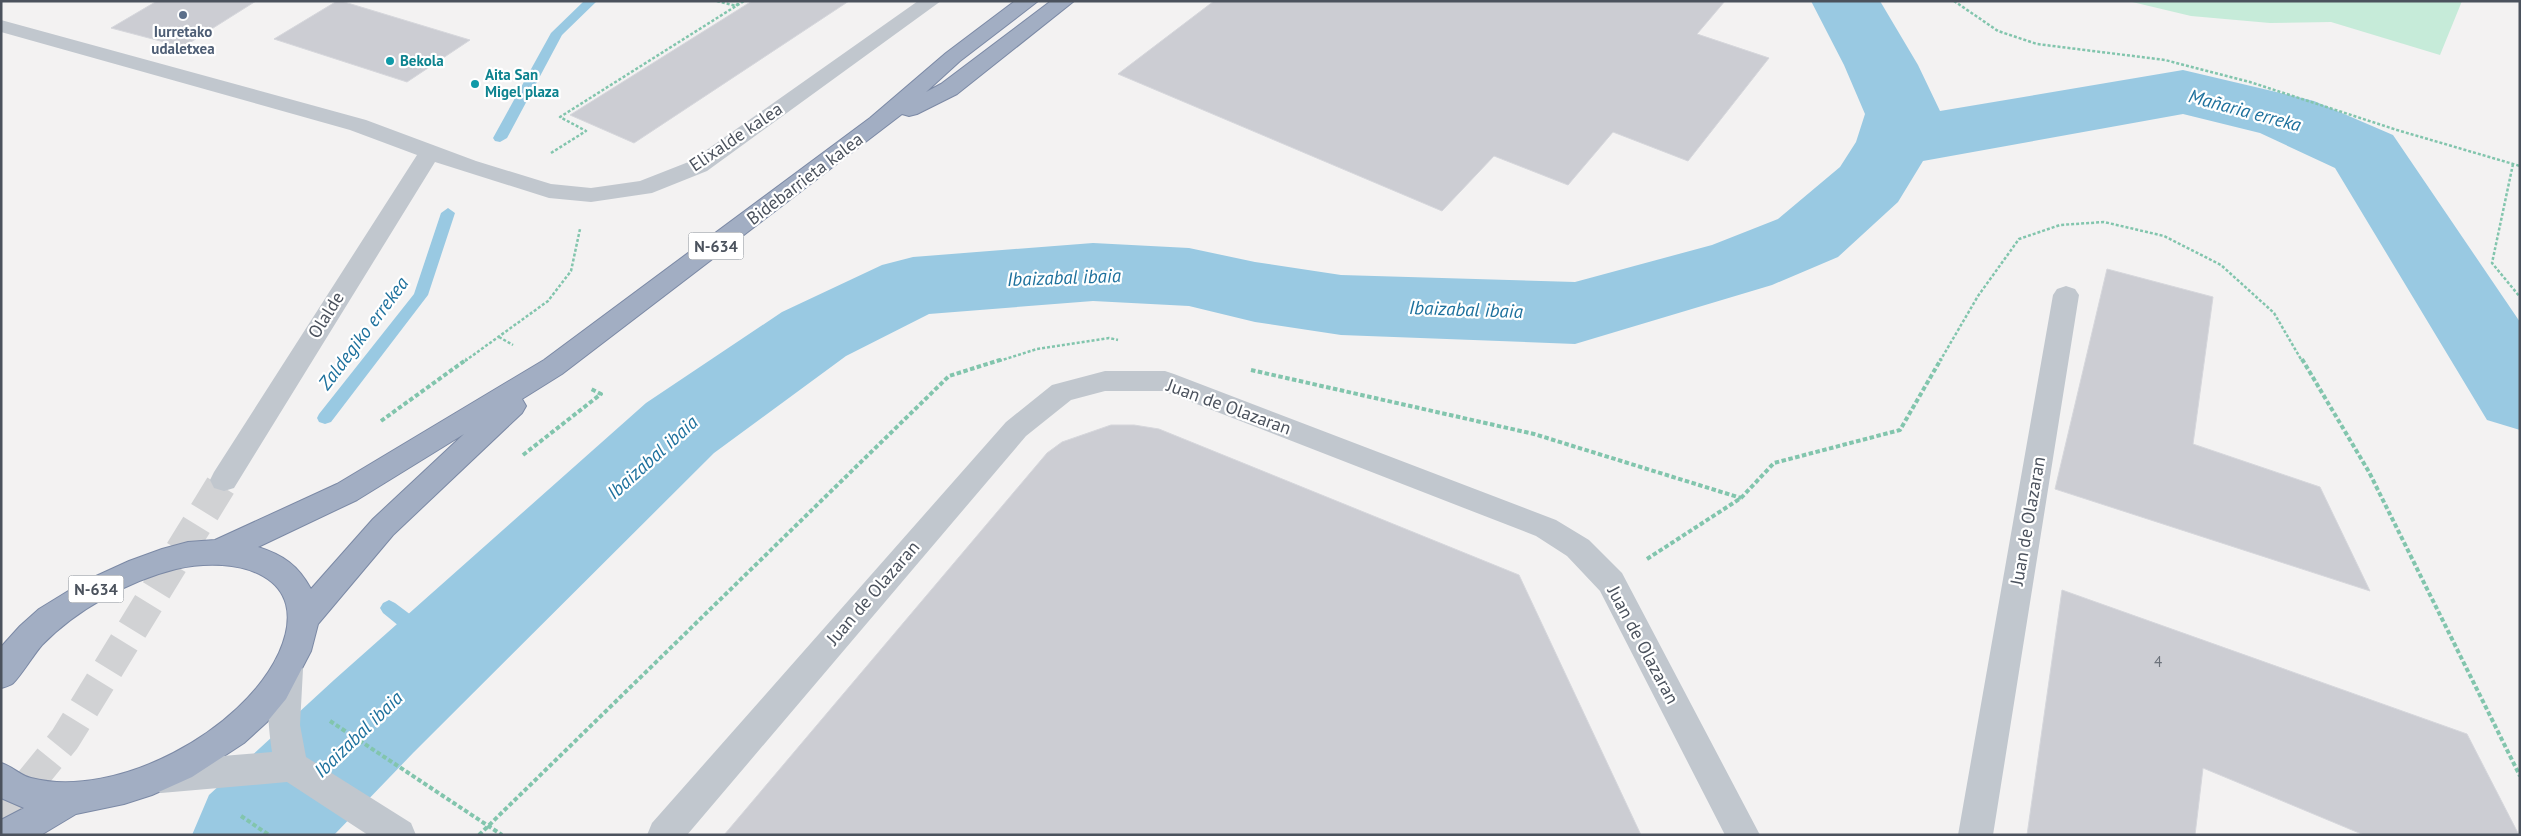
<svg xmlns="http://www.w3.org/2000/svg" width="2521" height="836" font-family="'PT Sans',sans-serif">
<rect width="100%" height="100%" fill="#f3f2f2"/>
<path fill="#c6ebd9" d="M 2128,1 L 2462,1 L 2440,55 L 2331,22 L 2270,23 L 2191,16 Z"/>
<g fill="none" stroke-linecap="round" stroke-linejoin="round">
<path fill="#99c9e2" fill-rule="evenodd" d="M 584,1 L 597,1 L 562,35 L 507,138 L 500,142 L 495,141 L 493,138 L 551,33 Z
M 448,208 L 455,213 L 428,295 L 331,422 L 325,424 L 319,422 L 317,418 L 319,414 L 414,294 L 441,213 Z
M 389,600 L 395,603 L 451,645 L 453,651 L 451,657 L 444,659 L 437,657 L 383,613 L 380,608 L 383,603 Z"/>
<path fill="#99c9e2" fill-rule="evenodd" d="M 1811,1 L 1880,1 L 1918,65 L 1940,111 L 2183,70 L 2314,101 L 2393,135 L 2520,322 L 2520,430 L 2487,420 L 2335,168 L 2260,133 L 2183,114 L 1923,161 L 1898,202 L 1838,257 L 1772,285 L 1575,344 L 1341,335 L 1255,322 L 1189,306 L 1093,301 L 929,314 L 846,356 L 714,453 L 414,752 L 334,835 L 192,835 L 209,795 L 334,680 L 646,403 L 782,312 L 882,265 L 913,257 L 1093,243 L 1189,248 L 1255,262 L 1341,275 L 1575,282 L 1712,245 L 1778,219 L 1840,167 L 1856,142 L 1865,114 L 1844,65 Z"/>
</g>
<path fill="#cccdd3" stroke="#d6d7dc" d="M 157,1 L 256,1 L 183,47 L 111,28 Z
M 337,1 L 341,1 L 470,40 L 407,82 L 274,39 Z
M 752,1 L 849,1 L 634,143 L 570,115 Z
M 1214,1 L 1725,1 L 1697,34 L 1769,58 L 1688,161 L 1613,132 L 1568,185 L 1494,156 L 1442,211 L 1118,74 Z
M 2107,269 L 2213,297 L 2193,444 L 2320,487 L 2370,591 L 2055,489 Z
M 1111,425 L 1134,425 L 1159,429 L 1519,575 L 1641,835 L 724,835 L 1047,453 L 1062,442 Z
M 2062,590 L 2467,734 L 2519,835 L 2364,835 L 2203,768 L 2195,835 L 2027,835 Z"/>
<g fill="none" stroke-linecap="round" stroke-linejoin="round">
<path stroke="#d1d2d4" stroke-width="31" stroke-dasharray="31 15" stroke-linecap="butt" d="M 1,818 L 65,739 L 224,480"/>
<defs>
<path id="trunk" d="M 1015,1 L 1038,1 L 960,61 L 926,92 L 941,84 L 1051,1 L 1074,1 L 957,94 L 917,114 L 909,116 L 902,114 L 562,374 L 522,399 L 526,406 L 522,413 L 393,535 L 318,624 L 311,651 L 286,699 L 267,722 L 244,743 L 192,777 L 152,795 L 124,804 L 76,814 L 41,835 L 1,835 L 1,820 L 24,808 L 1,798 L 1,763 C 12,766 21,776 31,778 C 116,800 243,731 279,653 C 314,574 236,555 176,569 C 128,581 76,610 42,645 C 34,654 18,680 12,684 C 9,686 4,687 1,688 L 1,647 L 20,626 L 39,609 L 83,582 L 129,561 L 162,549 L 188,542 L 215,540 L 337,484 L 544,360 L 870,118 L 946,53 ZM 464,434 L 373,519 L 311,589 C 298,565 283,555 258,547 L 357,500 Z"/>
</defs>
<use href="#trunk" stroke="#7b89a5" stroke-width="2"/>
<path stroke="#82c5ad" stroke-width="2.5" stroke-dasharray="3 2" stroke-linecap="butt" d="M 717,1 L 736,6 L 740,1
M 1954,1 L 1998,31 L 2037,44 L 2165,60 L 2250,82 L 2397,130 L 2520,166
M 551,153 L 586,131 L 560,117 L 744,1
M 2513,164 L 2492,263 L 2520,297
M 499,337 L 513,345
M 465,361 L 548,301 L 571,271 L 580,229
M 999,361 L 1037,349 L 1109,338 L 1118,340
M 1940,361 L 1978,296 L 2019,239 L 2060,225 L 2104,222 L 2164,236 L 2221,265 L 2274,313 L 2302,361"/>
<path stroke="#82c5ad" stroke-width="4" stroke-dasharray="4.5 2.5" stroke-linecap="butt" d="M 2302,359 L 2369,472 L 2520,776
M 1251,370 L 1534,434 L 1741,498
M 381,421 L 467,359
M 523,455 L 601,394 L 591,389
M 1647,559 L 1741,498 L 1774,463 L 1900,430 L 1941,359
M 330,721 L 502,835
M 241,816 L 269,835
M 479,835 L 949,376 L 1003,359"/>
<path fill="#c1c7ce" fill-rule="evenodd" d="M 918,1 L 941,1 L 707,171 L 652,193 L 591,202 L 549,198 L 435,162 L 234,488 L 224,491 L 214,488 L 210,480 L 214,472 L 417,155 L 350,130 L 1,32 L 1,20 L 366,120 L 476,161 L 551,184 L 591,188 L 640,181 L 691,161 Z
M 2066,286 L 2075,289 L 2079,295 L 1993,835 L 1958,835 L 2053,295 L 2057,289 Z
M 1105,371 L 1165,371 L 1174,374 L 1556,520 L 1589,540 L 1622,573 L 1760,835 L 1725,835 L 1600,591 L 1567,556 L 1536,536 L 1163,391 L 1105,391 L 1071,400 L 1026,436 L 687,835 L 647,835 L 652,823 L 1006,422 L 1052,385 Z
M 287,655 L 298,659 L 303,669 L 300,725 L 306,757 L 411,823 L 416,835 L 368,835 L 287,782 L 161,793 L 149,788 L 144,777 L 149,766 L 161,761 L 272,752 C 268,725 264,684 276,659 Z"/>
<use href="#trunk" fill="#a2aec3" fill-rule="evenodd"/>
</g>
<circle fill="#5c6f8a" stroke="#fff" stroke-width="2" cx="183" cy="15" r="5"/>
<g fill="#0f9aa8" stroke="#fff" stroke-width="2">
<circle cx="390" cy="61" r="5"/>
<circle cx="475" cy="84" r="5"/>
</g>
<g text-anchor="middle" stroke-width="4.5" stroke-linejoin="round" paint-order="stroke">
<g font-size="15" font-weight="bold" fill="#4e5e75" stroke="#fff">
<text x="183" y="37">Iurretako<tspan x="183" dy="17">udaletxea</tspan></text>
</g>
<g font-size="15" font-weight="bold" fill="#0d838f" stroke="#fff" text-anchor="start">
<text x="400" y="66">Bekola</text>
<text x="485" y="80">Aita San<tspan x="485" dy="17">Migel plaza</tspan></text>
</g>
<g font-size="15" fill="#6b717a">
<text x="2158" y="667">4</text>
</g>
<g fill="#fff" stroke="#81868e" stroke-width="1">
<rect x="688.5" y="232.5" width="55" height="27" rx="4"/>
<rect x="68.5" y="575.5" width="55" height="27" rx="4"/>
</g>
<g font-size="16" font-weight="bold" fill="#4b525d">
<text x="716" y="252">N-634</text>
<text x="96" y="595">N-634</text>
</g>
<g font-size="18" fill="#4b525d" stroke="#fff">
<text transform="translate(736 137) rotate(-34)" y="6">Elixalde kalea</text>
<text transform="translate(805 179) rotate(-37)" y="6">Bidebarrieta kalea</text>
<text transform="translate(326 315) rotate(-58)" y="6">Olalde</text>
<text transform="translate(1229 407) rotate(20)" y="6">Juan de Olazaran</text>
<text transform="translate(2028 521) rotate(-80)" y="6">Juan de Olazaran</text>
<text transform="translate(873 593) rotate(-49)" y="6">Juan de Olazaran</text>
<text transform="translate(1643 645) rotate(62)" y="6">Juan de Olazaran</text>
</g>
<g font-size="19" font-style="italic" fill="#1e719d" stroke="#fff">
<text transform="translate(2245 110) rotate(15)" y="7">Mañaria erreka</text>
<text transform="translate(1064 277) rotate(-2)" y="7">Ibaizabal ibaia</text>
<text transform="translate(1466 309) rotate(2)" y="7">Ibaizabal ibaia</text>
<text transform="translate(363 333) rotate(-53)" y="7">Zaldegiko errekea</text>
<text transform="translate(652 457) rotate(-42)" y="7">Ibaizabal ibaia</text>
<text transform="translate(358 734) rotate(-44)" y="7">Ibaizabal ibaia</text>
</g>
</g>
<rect width="2521" height="836" fill="none" stroke="#4b525d" stroke-width="5"/>
</svg>
